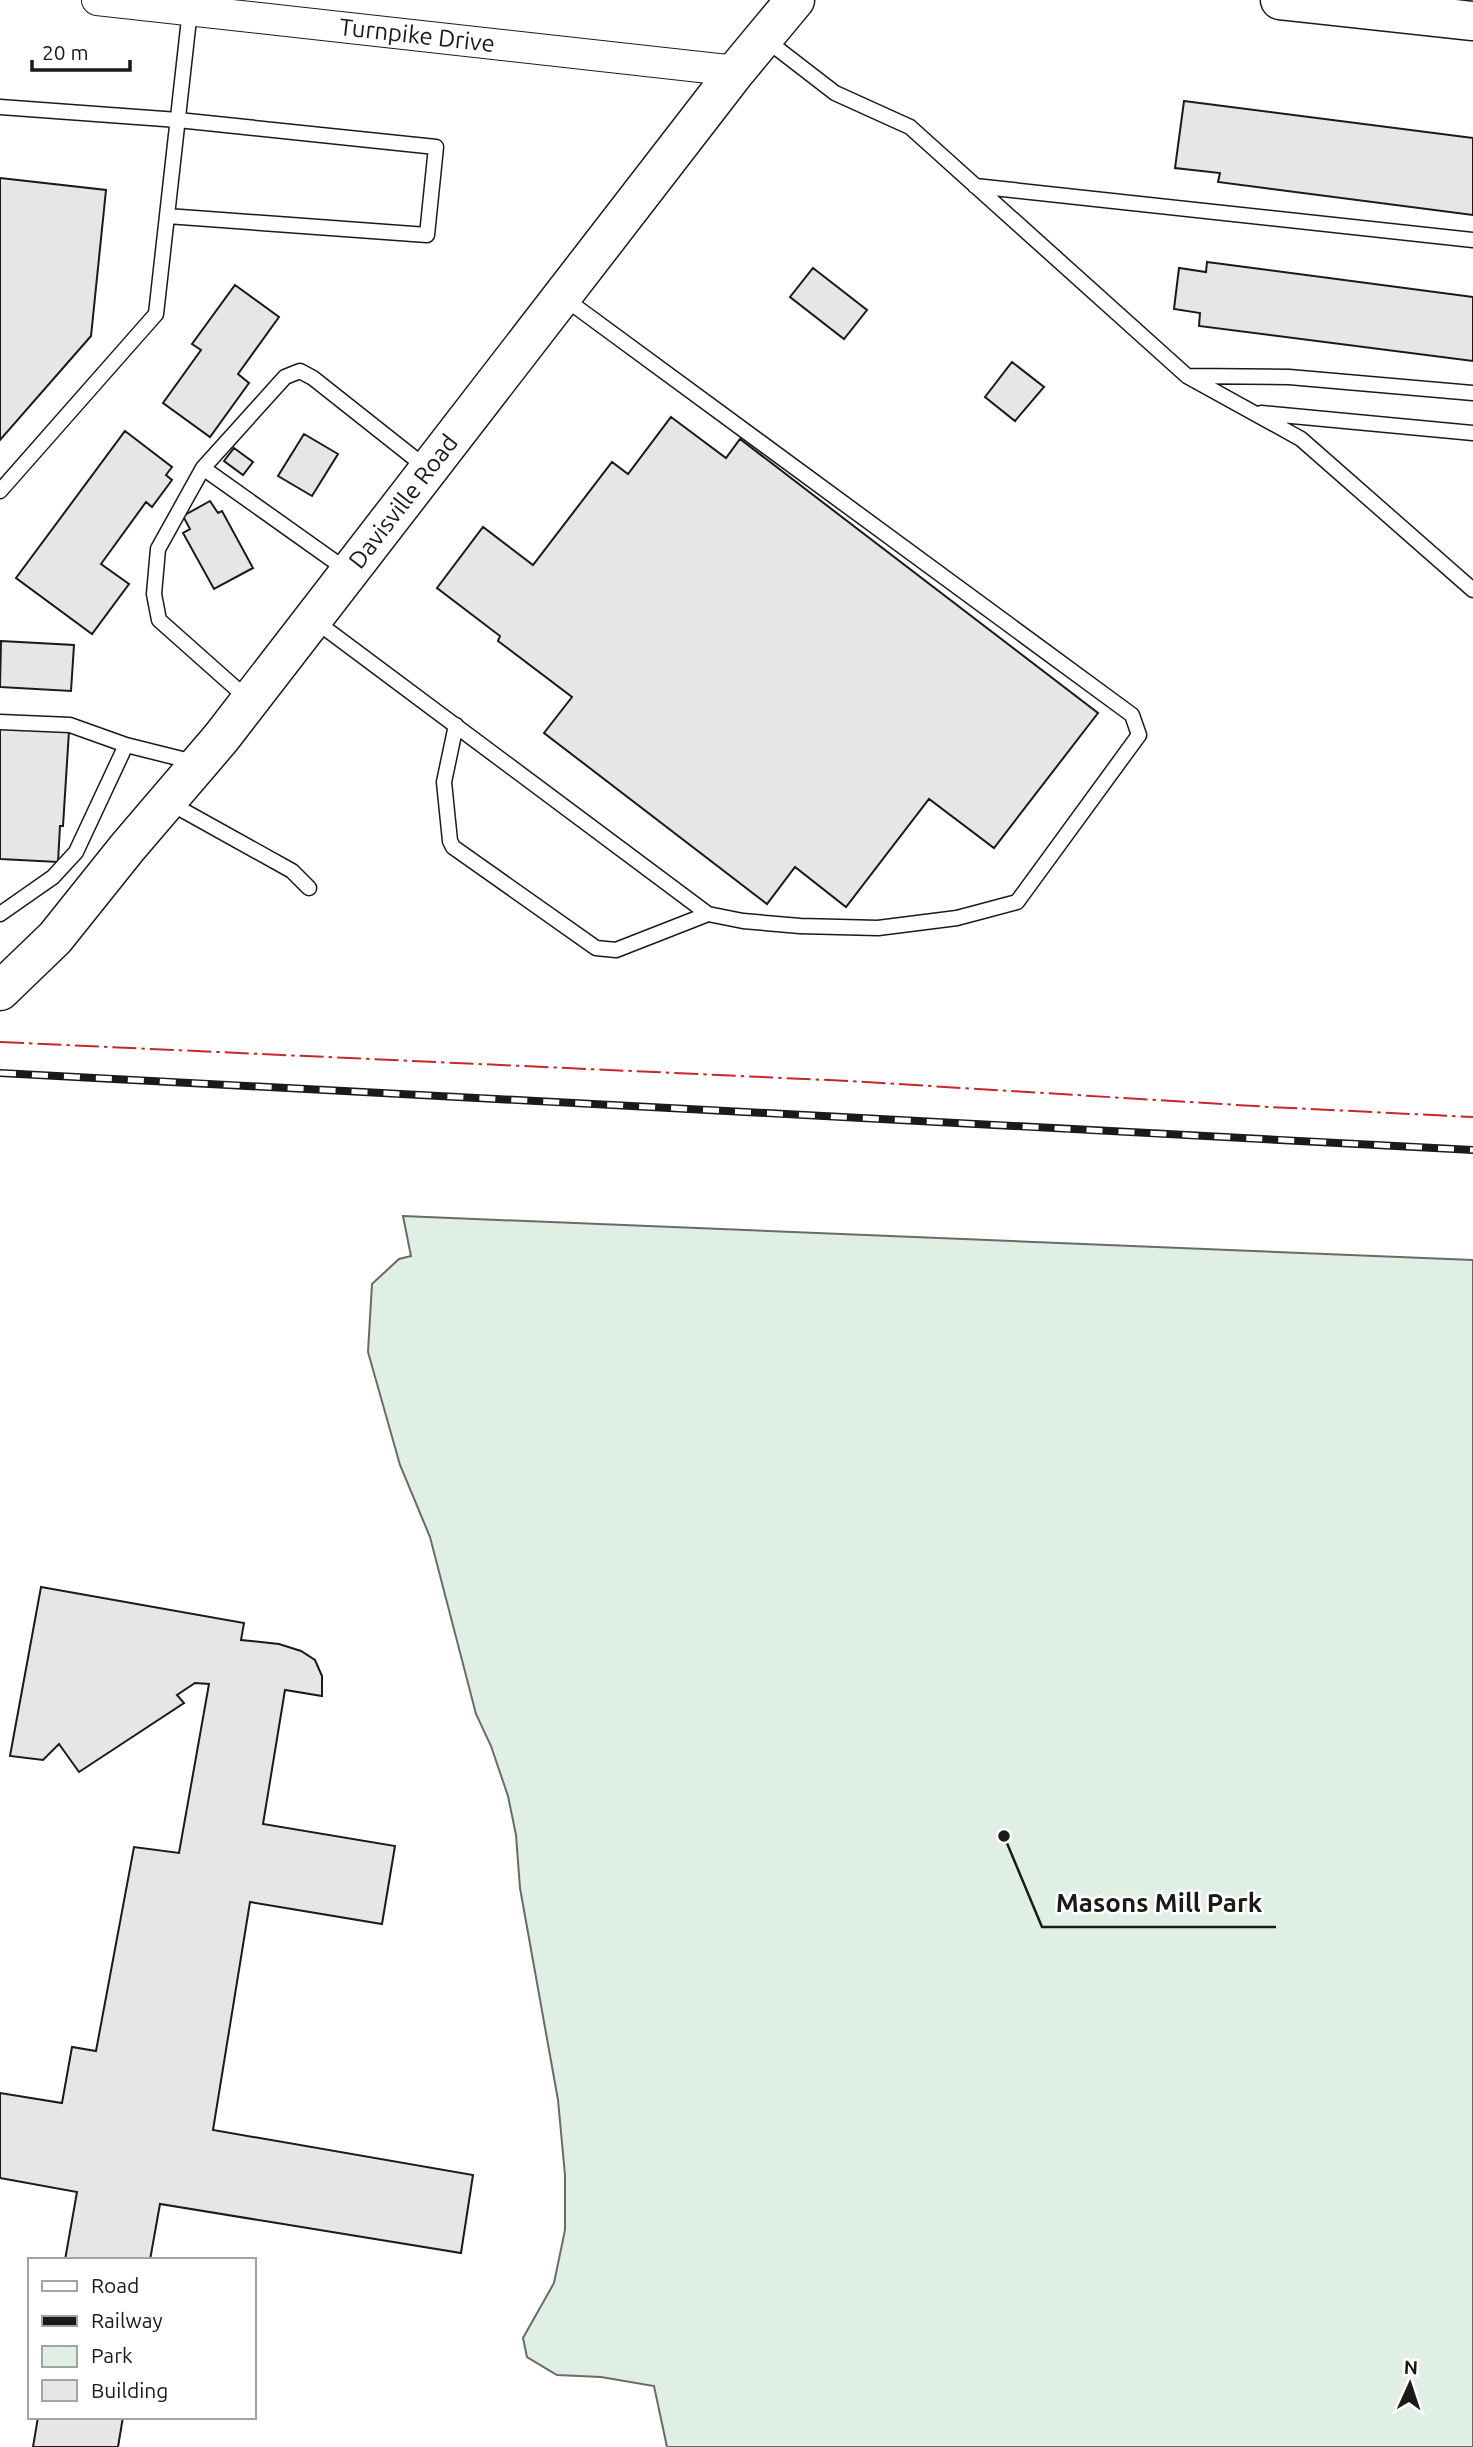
<svg xmlns="http://www.w3.org/2000/svg" width="1473" height="2447" font-family="Ubuntu,sans-serif">
<rect width="100%" height="100%" fill="#fff"/>
<path fill="#e0efe3" stroke="#6a6a6a" stroke-width="2" d="M 403,1216 L 1473,1260 L 1473,2447 L 667,2447 L 654,2386 L 601,2377 L 557,2375 L 527,2357 L 523,2338 L 554,2283 L 565,2230 L 565,2175 L 558,2100 L 520,1888 L 516,1835 L 508,1796 L 491,1746 L 476,1714 L 430,1537 L 400,1465 L 368,1352 L 372,1284 L 399,1259 L 411,1256 Z"/>
<path fill="#e6e6e6" stroke="#1a1a1a" stroke-width="2" d="M 1184,101 L 1473,138 L 1473,215 L 1218,182 L 1220,173 L 1175,168 Z
M 0,178 L 106,190 L 91,336 L 0,440 Z
M 1207,262 L 1473,297 L 1473,361 L 1199,326 L 1200,313 L 1174,309 L 1179,268 L 1206,272 Z
M 813,268 L 867,310 L 844,339 L 790,297 Z
M 235,285 L 279,317 L 238,374 L 249,383 L 210,437 L 163,403 L 201,350 L 192,344 Z
M 1012,362 L 1044,387 L 1015,421 L 985,397 Z
M 671,417 L 726,458 L 740,439 L 1098,713 L 994,848 L 929,799 L 846,907 L 795,867 L 767,904 L 544,733 L 572,697 L 498,641 L 500,636 L 437,588 L 483,527 L 533,565 L 612,462 L 628,474 Z
M 125,431 L 172,467 L 166,475 L 172,480 L 152,507 L 146,502 L 101,564 L 129,584 L 92,634 L 16,578 Z
M 304,434 L 338,454 L 312,496 L 278,476 Z
M 234,448 L 253,462 L 243,475 L 224,461 Z
M 210,501 L 218,513 L 222,511 L 253,568 L 214,589 L 183,533 L 190,529 L 183,516 Z
M 1,641 L 74,645 L 71,691 L 0,687 Z
M 0,728 L 69,731 L 63,826 L 60,826 L 58,862 L 0,859 Z
M 41,1587 L 244,1623 L 241,1640 L 279,1644 L 301,1651 L 315,1660 L 322,1676 L 322,1696 L 285,1690 L 263,1824 L 395,1846 L 382,1924 L 250,1902 L 213,2130 L 473,2175 L 461,2253 L 160,2204 L 150,2260 L 65,2260 L 77,2192 L 0,2178 L 0,2093 L 62,2103 L 72,2047 L 96,2051 L 134,1847 L 179,1853 L 209,1684 L 195,1683 L 177,1695 L 184,1703 L 79,1772 L 59,1744 L 43,1760 L 10,1756 Z
M 38,2417 L 123,2417 L 118,2447 L 33,2447 Z"/>
<g fill="none" stroke-linecap="round" stroke-linejoin="round">
<defs>
<path id="lane" d="M 765,39 L 835,93 L 910,127 L 1187,376 L 1301,439 L 1473,590
M 0,107 L 178,120 L 436,147 L 427,235 L 167,216
M 975,186 L 1473,240
M 1188,376 L 1289,377 L 1473,393
M 1261,413 L 1473,433
M 203,468 L 285,377 L 300,371 L 313,378 L 428,469
M 0,491 L 156,314 L 190,10
M 314,620 L 708,914 L 743,921 L 800,926 L 878,928 L 957,918 L 1017,902 L 1139,735 L 1132,715 L 564,298
M 249,700 L 159,620 L 154,594 L 158,549 L 203,468 L 348,571
M 0,722 L 70,725 L 126,745
M 456,725 L 444,782 L 450,841 L 453,847 L 596,948 L 616,950 L 708,914
M 168,802 L 292,871 L 309,888
M 0,914 L 53,877 L 76,852 L 126,745 L 194,762"/>
<g id="street">
<path id="s1" d="M 97,0 L 736,71"/>
</g>
<g id="secondary">
<path id="s2" d="M 0,991 L 55,938 L 127,848 L 221,738 L 736,71 L 795,0"/>
</g>
<path id="highway" d="M 1280,0 L 1473,21"/>
</defs>
<use href="#lane" stroke="#1a1a1a" stroke-width="17"/>
<use href="#street" stroke="#1a1a1a" stroke-width="32"/>
<use href="#secondary" stroke="#1a1a1a" stroke-width="41"/>
<use href="#highway" stroke="#1a1a1a" stroke-width="41"/>
<use href="#lane" stroke="#fff" stroke-width="14"/>
<use href="#street" stroke="#fff" stroke-width="30"/>
<use href="#secondary" stroke="#fff" stroke-width="38"/>
<use href="#highway" stroke="#fff" stroke-width="38"/>
<defs>
<path id="rail" d="M 0,1073 L 1473,1150"/>
</defs>
<use href="#rail" stroke="#1a1a1a" stroke-width="8"/>
<use href="#rail" stroke="#fff" stroke-width="5" stroke-dasharray="16" stroke-linecap="butt"/>
<path stroke="#c62828" stroke-width="2" stroke-dasharray="24 5 3.5 5" stroke-linecap="butt" d="M 0,1042 L 849,1081 L 1270,1107 L 1473,1117"/>
</g>
<g text-anchor="middle" stroke-width="5" stroke-linejoin="round" paint-order="stroke">
<g font-size="24" fill="#1a1a1a" stroke="#fff">
<text dy="8" stroke="none"><textPath href="#s1" startOffset="322">Turnpike Drive</textPath></text>
<text dy="8" stroke="none"><textPath href="#s2" startOffset="635">Davisville Road</textPath></text>
</g>
</g>
<path fill="none" stroke="#1a1a1a" stroke-width="2.5" d="M1004 1836L1042 1927H1276"/>
<circle fill="#1a1a1a" stroke="#fff" stroke-width="2.5" cx="1004" cy="1836" r="7"/>
<g font-size="26" text-anchor="middle" font-weight="bold" fill="#1a1a1a" stroke="#fff" stroke-width="5" stroke-linejoin="round" paint-order="stroke">
<text x="1159" y="1912">Masons Mill Park</text>
</g>
<rect x="28" y="2258" width="228" height="161" fill="#ffffff" stroke="#a3a3a3" stroke-width="2"/>
<rect x="42" y="2281" width="35" height="10" fill="#ffffff" stroke="#a3a3a3" stroke-width="2"/>
<text x="91" y="2293" font-size="21" fill="#1a1a1a">Road</text>
<rect x="42" y="2316" width="35" height="10" fill="#1a1a1a" stroke="#a3a3a3" stroke-width="2"/>
<text x="91" y="2328" font-size="21" fill="#1a1a1a">Railway</text>
<rect x="42" y="2346" width="35" height="21" fill="#e0efe3" stroke="#a3a3a3" stroke-width="2"/>
<text x="91" y="2363" font-size="21" fill="#1a1a1a">Park</text>
<rect x="42" y="2380" width="35" height="21" fill="#e6e6e6" stroke="#a3a3a3" stroke-width="2"/>
<text x="91" y="2398" font-size="21" fill="#1a1a1a">Building</text>
<g transform="translate(1410 2384) rotate(3)" stroke="#ffffff" stroke-width="5" paint-order="stroke">
<path d="M0-5L12 26L0 18L-12 26Z" fill="#1a1a1a"/>
<text y="-10" font-size="19" font-weight="bold" text-anchor="middle" fill="#1a1a1a">N</text>
</g>
<path d="M32 60v10h98v-10" fill="none" stroke="#1a1a1a" stroke-width="3.5"/>
<text x="42" y="60" font-size="21" fill="#1a1a1a" stroke="#ffffff" stroke-width="5" paint-order="stroke">20 m</text>
</svg>
